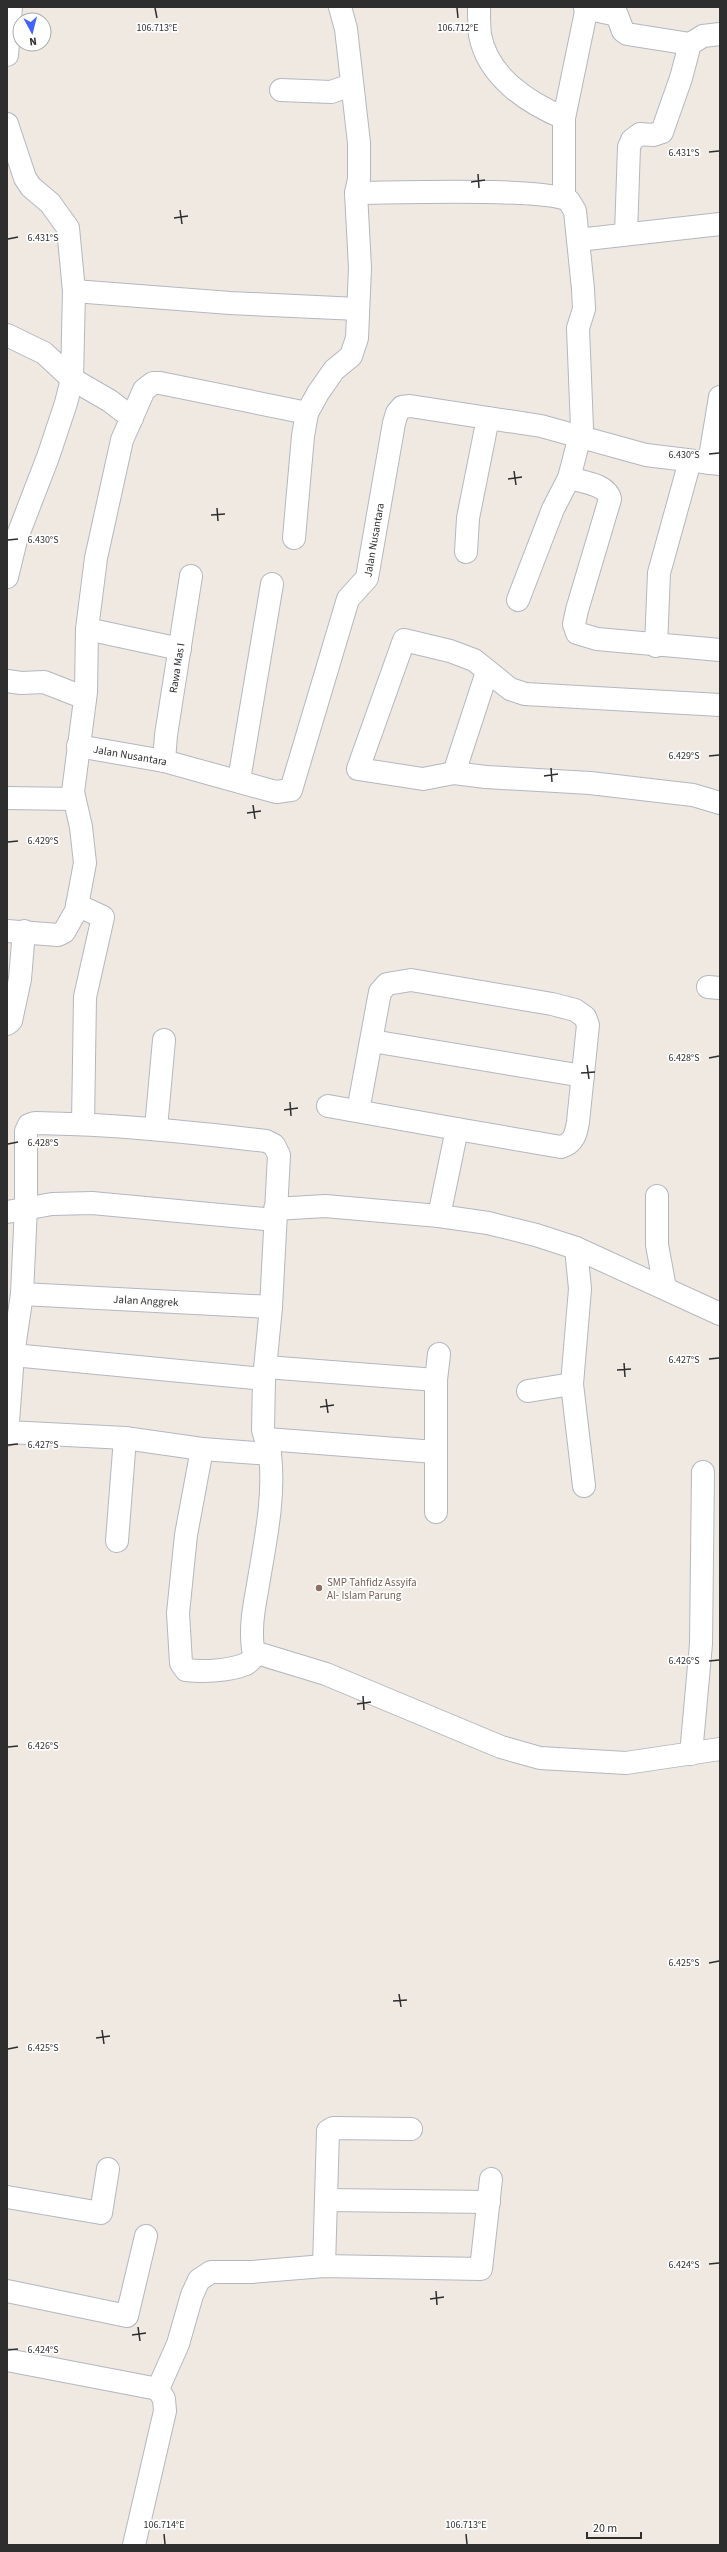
<svg xmlns="http://www.w3.org/2000/svg" width="727" height="2552" font-family="'Source Sans 3',sans-serif">
<rect width="100%" height="100%" fill="#efe9e1"/>
<g fill="none" stroke-linecap="round" stroke-linejoin="round">
<defs>
<g id="minor">
<path d="M 479,7 C 479,16 479,26 480,35 C 488,77 528,103 564,118"/>
<path d="M 585,8 L 617,15 L 623,31 L 627,34 L 690,44"/>
<path d="M 7,55 L 11,7"/>
<path d="M 281,90 L 331,92 L 351,85"/>
<path d="M 7,124 L 25,178 L 31,187 L 50,203 L 68,228 L 74,291 L 72,379 L 66,403 L 48,457 L 16,540 L 7,577"/>
<path d="M 356,193 C 391,193 548,187 569,201 L 575,211 L 583,289 L 584,309 L 578,328 L 582,428 L 569,478 L 553,509 L 518,600"/>
<path d="M 564,197 L 564,118 L 587,7"/>
<path d="M 626,234 L 629,147 L 632,140 L 640,134 L 653,135 L 662,132 L 681,78 L 690,44 L 703,36 L 720,34"/>
<path d="M 578,240 L 720,224"/>
<path d="M 74,291 L 230,303 L 358,309"/>
<path d="M 7,335 L 44,353 L 72,379 L 110,401 L 132,418"/>
<path d="M 709,463 L 720,397"/>
<path d="M 569,478 C 582,482 607,484 610,499 L 577,610 L 574,624 L 577,633 L 597,639 L 720,650"/>
<path d="M 294,538 L 303,436 L 307,413 L 318,393 L 334,370 L 351,356 L 357,338 L 360,268 L 356,193 L 359,179 L 359,143 L 346,29 L 340,7"/>
<path d="M 466,552 L 468,518 L 488,418"/>
<path d="M 87,629 L 180,649"/>
<path d="M 656,646 L 659,573 L 690,461"/>
<path d="M 7,681 L 21,683 L 44,682 L 85,698"/>
<path d="M 720,705 L 525,694 L 510,689 L 474,660 L 450,651 L 404,640 L 358,769 L 423,779 L 454,773 L 486,777 L 590,783 L 693,795 L 720,803"/>
<path id="s1" d="M 78,746 L 164,761 L 276,792 L 291,790 L 348,599 L 367,578 L 394,423 L 397,413 L 402,407 L 410,406 L 541,426 L 646,455 L 720,464"/>
<path id="s2" d="M 164,761 L 166,735 L 191,576"/>
<path d="M 454,773 L 487,672"/>
<path d="M 239,780 L 272,584"/>
<path d="M 7,798 L 74,799"/>
<path d="M 77,905 L 103,917 L 85,997 L 83,1124"/>
<path d="M 7,931 L 58,935 L 64,932 L 76,911 L 85,863 L 81,827 L 73,792 L 86,692 L 87,629 L 96,558 L 122,440 L 144,390 L 153,383 L 160,383 L 307,413"/>
<path d="M 708,987 L 720,988"/>
<path d="M 7,1024 L 11,1021 L 20,979 L 24,931"/>
<path d="M 372,1041 L 583,1076"/>
<path d="M 328,1106 L 457,1129 L 439,1216"/>
<path d="M 358,1111 L 380,992 L 387,984 L 411,980 L 552,1004 L 575,1010 L 585,1017 L 588,1025 L 578,1122 C 576,1134 574,1143 561,1147 L 457,1129"/>
<path d="M 156,1128 L 164,1040"/>
<path d="M 657,1196 L 657,1245 L 665,1288"/>
<path d="M 275,1209 L 325,1206 L 439,1216 L 488,1223 L 536,1235 L 576,1248 L 720,1314"/>
<path d="M 7,1212 L 52,1204 L 92,1203 L 275,1220"/>
<path d="M 576,1248 L 580,1289 L 572,1384 L 584,1486"/>
<path id="s3" d="M 22,1294 L 271,1307"/>
<path d="M 13,1355 L 264,1379"/>
<path d="M 266,1367 L 436,1380"/>
<path d="M 528,1391 L 572,1384"/>
<path d="M 7,1435 L 13,1355 L 22,1294 L 26,1207 L 26,1131 L 29,1125 L 35,1123 C 113,1124 189,1132 266,1141 L 274,1145 L 279,1155 L 271,1307 L 264,1379 L 263,1430 L 270,1454 L 202,1449 L 125,1438 L 8,1432"/>
<path d="M 267,1439 L 435,1452"/>
<path d="M 202,1449 L 186,1535 L 178,1613 L 181,1663 L 186,1670 C 204,1672 229,1671 246,1664 C 250,1662 254,1656 257,1653"/>
<path d="M 270,1454 C 275,1498 265,1542 258,1585 C 254,1607 250,1627 253,1649 L 257,1653 L 326,1674 L 501,1747 L 540,1758 L 626,1763 L 720,1749"/>
<path d="M 436,1512 L 436,1380 L 439,1354"/>
<path d="M 117,1541 L 125,1438"/>
<path d="M 691,1754 L 701,1644 L 703,1472"/>
<path d="M 7,2197 L 101,2213 L 108,2169"/>
<path d="M 327,2200 L 489,2202"/>
<path d="M 324,2266 L 328,2131 L 333,2128 L 411,2129"/>
<path d="M 7,2291 L 127,2316 L 146,2236"/>
<path d="M 7,2360 L 158,2389"/>
<path d="M 134,2545 L 165,2411 L 164,2399 L 158,2389 L 178,2344 L 192,2295 L 199,2280 L 211,2272 L 252,2272 L 324,2266 L 481,2269 L 491,2179"/>
</g>
</defs>
<use href="#minor" stroke="#b4b7c1" stroke-width="24"/>
<use href="#minor" stroke="#fff" stroke-width="22"/>
</g>
<path fill="none" stroke="#2e2e2e" stroke-width="1.5" d="M 155,8 L 157,18M 457,8 L 458,18M 709,152 L 719,151M 478,174 L 479,188M 471,182 L 485,180M 180,210 L 182,224M 174,218 L 188,216M 8,239 L 18,237M 709,454 L 719,453M 514,471 L 516,485M 508,479 L 522,477M 217,508 L 218,521M 211,515 L 225,514M 8,540 L 18,539M 709,756 L 719,755M 551,768 L 552,782M 544,776 L 558,774M 253,805 L 255,819M 247,813 L 261,811M 8,842 L 18,841M 709,1058 L 719,1056M 587,1065 L 589,1079M 581,1073 L 595,1072M 290,1102 L 291,1116M 284,1110 L 298,1108M 8,1144 L 18,1142M 709,1359 L 719,1358M 624,1363 L 625,1377M 617,1370 L 631,1369M 326,1399 L 328,1413M 320,1407 L 334,1405M 8,1445 L 18,1444M 709,1661 L 719,1660M 363,1696 L 364,1710M 357,1704 L 371,1702M 8,1747 L 18,1746M 709,1963 L 719,1961M 399,1994 L 401,2007M 393,2001 L 407,2000M 102,2030 L 104,2044M 96,2038 L 110,2036M 8,2049 L 18,2047M 709,2264 L 719,2263M 436,2291 L 437,2305M 430,2299 L 444,2297M 138,2327 L 140,2341M 132,2335 L 146,2333M 8,2350 L 18,2349M 164,2534 L 165,2544M 466,2534 L 467,2544"/>
<circle fill="#8d6e63" stroke="#fff" stroke-width="1.5" cx="319" cy="1588" r="4"/>
<g text-anchor="middle" stroke-width="3.5" stroke-linejoin="round" paint-order="stroke">
<g font-size="11" fill="#2e2e2e" stroke="#fff">
<text dy="4" stroke="none"><textPath href="#s1" startOffset="485">Jalan Nusantara</textPath></text>
<text dy="4" stroke="none"><textPath href="#s2" startOffset="94">Rawa Mas I</textPath></text>
<text dy="4" stroke="none"><textPath href="#s1" startOffset="53">Jalan Nusantara</textPath></text>
<text dy="4" stroke="none"><textPath href="#s3" startOffset="124">Jalan Anggrek</textPath></text>
</g>
<g font-size="11" fill="#785e54" stroke="#fff" text-anchor="start">
<text x="327" y="1586">SMP Tahfidz Assyifa<tspan x="327" dy="13">Al- Islam Parung</tspan></text>
</g>
</g>
<g font-size="10" text-anchor="middle" fill="#2e2e2e" stroke="#fff" stroke-width="3.5" stroke-linejoin="round" paint-order="stroke">
<text x="157" y="31">106.713°E</text>
<text x="458" y="31">106.712°E</text>
<text x="684" y="156">6.431°S</text>
<text x="43" y="241">6.431°S</text>
<text x="684" y="458">6.430°S</text>
<text x="43" y="543">6.430°S</text>
<text x="684" y="759">6.429°S</text>
<text x="43" y="844">6.429°S</text>
<text x="684" y="1061">6.428°S</text>
<text x="43" y="1146">6.428°S</text>
<text x="684" y="1363">6.427°S</text>
<text x="43" y="1448">6.427°S</text>
<text x="684" y="1664">6.426°S</text>
<text x="43" y="1749">6.426°S</text>
<text x="684" y="1966">6.425°S</text>
<text x="43" y="2051">6.425°S</text>
<text x="684" y="2268">6.424°S</text>
<text x="43" y="2353">6.424°S</text>
<text x="164" y="2528">106.714°E</text>
<text x="466" y="2528">106.713°E</text>
</g>
<rect width="727" height="2552" fill="none" stroke="#2e2e2e" stroke-width="16"/>
<g transform="translate(32 32) rotate(173)"><circle r="19" fill="#ffffff" stroke="#ababab"/>
<path d="M0-3L7 15L0 10L-7 15Z" fill="#4264fb"/>
<text y="-6" font-size="11" font-weight="bold" text-anchor="middle" fill="#2e2e2e">N</text>
</g>
<path d="M587 2532v6h54v-6" fill="none" stroke="#2e2e2e" stroke-width="2"/>
<text x="593" y="2532" font-size="12" fill="#2e2e2e" stroke="#ffffff" stroke-width="3" paint-order="stroke">20 m</text>
</svg>
